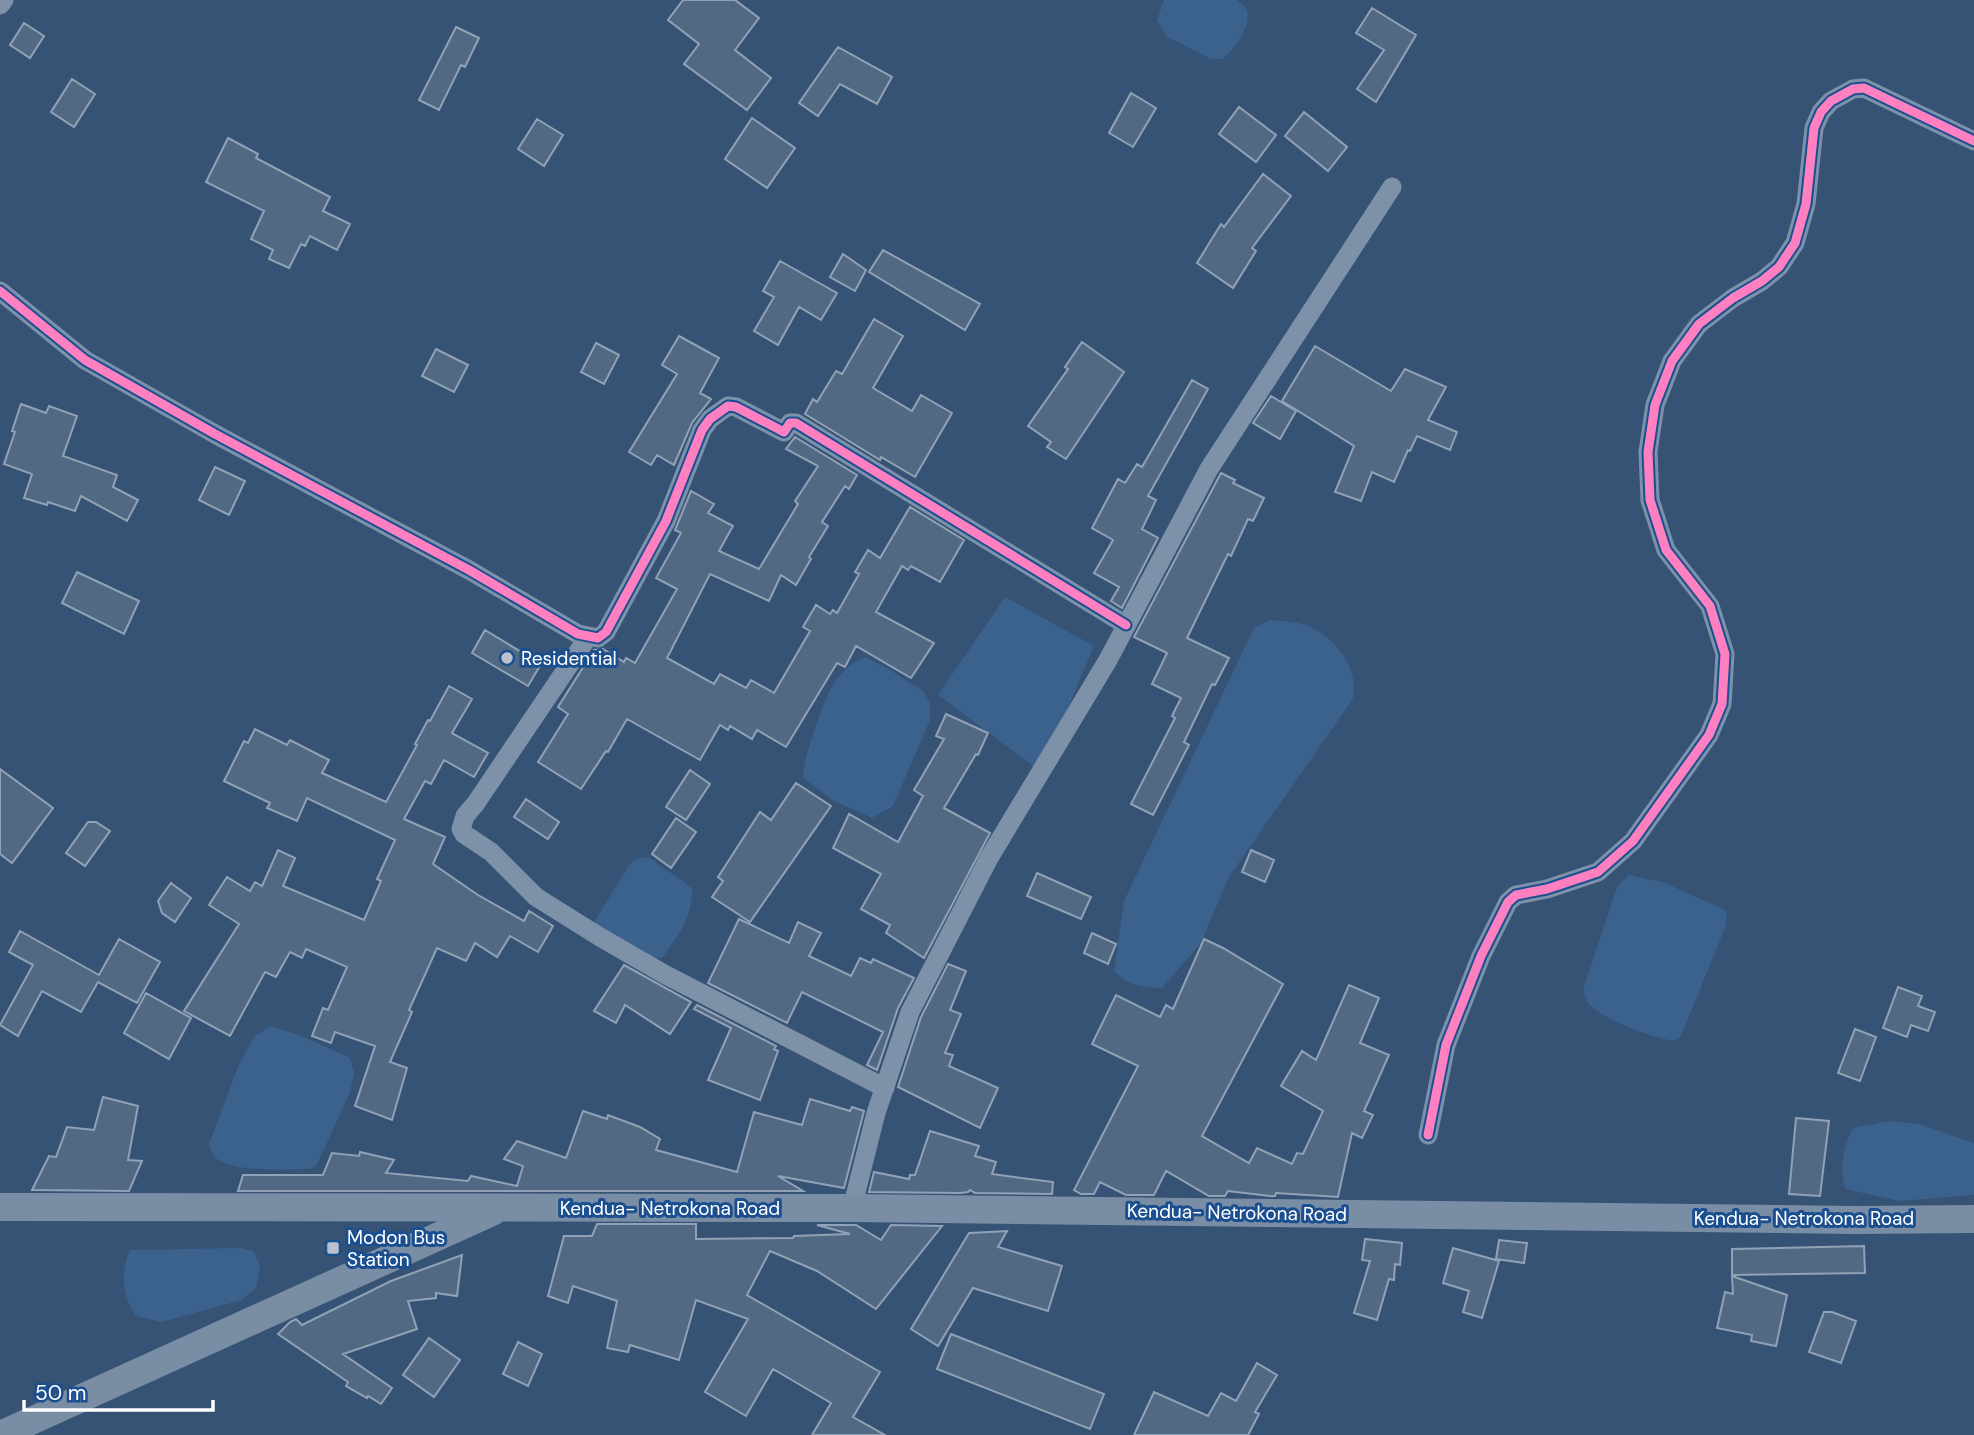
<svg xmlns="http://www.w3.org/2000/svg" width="1974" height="1435" font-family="'DM Sans',sans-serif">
<rect width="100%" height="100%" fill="#365274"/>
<path fill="#3b618d" d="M 1164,0 L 1237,0 C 1240,3 1244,5 1246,8 C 1254,24 1234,49 1223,59 L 1211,59 L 1166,36 L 1157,20 Z
M 1005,597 L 1094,646 L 1041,772 L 938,695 Z
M 1270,620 C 1280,621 1292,621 1302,624 C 1325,630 1348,654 1353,677 C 1354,684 1353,692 1353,699 L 1229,877 L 1201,943 L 1162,988 C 1139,987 1132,987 1114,971 L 1124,901 L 1254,628 Z
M 865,657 L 892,671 L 924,692 L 930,703 L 930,720 L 893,806 L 872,818 L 832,800 L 803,778 C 803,758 825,693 838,677 C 844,670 856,660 865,657 Z
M 648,857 L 692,888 C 692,920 680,932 663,957 L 657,959 L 600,931 L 594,922 L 629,865 L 637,859 Z
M 1629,875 L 1665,883 L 1725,910 L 1727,918 L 1725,928 L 1681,1036 L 1674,1041 C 1650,1037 1609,1022 1590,1005 C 1586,1001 1585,995 1583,990 L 1617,887 Z
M 270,1026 L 302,1036 L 350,1058 L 354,1072 L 350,1092 L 317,1165 L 311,1169 C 288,1169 236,1173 217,1159 C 212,1155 211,1150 209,1144 L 239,1064 L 254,1037 Z
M 1889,1121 L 1919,1124 L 1974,1143 L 1974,1195 L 1899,1201 L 1845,1189 C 1839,1168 1843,1147 1853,1128 Z
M 241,1248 L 254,1251 L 260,1268 L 256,1288 L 242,1300 L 161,1322 L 136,1316 C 122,1296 120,1272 130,1250 Z"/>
<path fill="#526984" stroke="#92a2b6" stroke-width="2" d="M 683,0 L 735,0 L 759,18 L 735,50 L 771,78 L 747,110 L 684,64 L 699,44 L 668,20 Z
M 1372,8 L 1416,35 L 1376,102 L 1357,89 L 1384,50 L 1356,33 Z
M 24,23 L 44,36 L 30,58 L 10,45 Z
M 456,27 L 479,38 L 465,67 L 461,65 L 439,110 L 419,100 Z
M 838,47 L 892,77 L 877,104 L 840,84 L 818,116 L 799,103 Z
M 72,79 L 95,94 L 74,127 L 51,112 Z
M 1131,93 L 1156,108 L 1133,147 L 1109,133 Z
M 1239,107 L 1276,135 L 1256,162 L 1219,134 Z
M 1304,112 L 1347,147 L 1328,171 L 1285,136 Z
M 752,118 L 795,148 L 767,188 L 725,159 Z
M 537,119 L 563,135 L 544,166 L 518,149 Z
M 228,138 L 258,154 L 256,158 L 330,197 L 323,211 L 350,224 L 337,250 L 310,236 L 305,246 L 301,244 L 289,268 L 269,259 L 273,250 L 251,239 L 264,211 L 206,182 Z
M 1263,174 L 1291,196 L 1252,248 L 1256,251 L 1233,288 L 1197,263 L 1221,224 L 1224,227 Z
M 883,250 L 980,304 L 965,330 L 869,272 Z
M 843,254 L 866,270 L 855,291 L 830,277 Z
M 780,261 L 837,293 L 821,320 L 799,307 L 778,345 L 754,331 L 774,297 L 763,291 Z
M 874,319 L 903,336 L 873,388 L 912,411 L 921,395 L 952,413 L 915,477 L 881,457 L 880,460 L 805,414 L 813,399 L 817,402 L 836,371 L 842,374 Z
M 679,336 L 719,358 L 700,393 L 711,399 L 692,423 L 674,465 L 657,455 L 651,465 L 629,452 L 677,374 L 662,365 Z
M 1082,342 L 1124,372 L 1066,459 L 1047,447 L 1051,442 L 1028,426 L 1068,369 L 1065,367 Z
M 596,343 L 619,355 L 604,384 L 581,372 Z
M 1315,346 L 1391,391 L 1405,369 L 1446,387 L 1428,420 L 1457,432 L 1450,450 L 1417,436 L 1410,451 L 1408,450 L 1394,482 L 1372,472 L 1361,501 L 1335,492 L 1354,446 L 1282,401 Z
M 436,349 L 468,365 L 454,392 L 422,376 Z
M 1192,380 L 1208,389 L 1148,496 L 1156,500 L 1142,529 L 1158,538 L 1122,608 L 1111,601 L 1119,587 L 1094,573 L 1113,540 L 1092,528 L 1118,479 L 1125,483 L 1137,464 L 1142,467 Z
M 1271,396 L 1296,411 L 1280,439 L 1253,423 Z
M 21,404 L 46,413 L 49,406 L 77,416 L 63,456 L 117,475 L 113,487 L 138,500 L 127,521 L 81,496 L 75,511 L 48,502 L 47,505 L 24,498 L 32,474 L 4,464 L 15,432 L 12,431 Z
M 795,437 L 857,475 L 849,489 L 845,486 L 822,522 L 828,526 L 809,557 L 811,559 L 796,585 L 781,575 L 769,601 L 710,574 L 667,658 L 714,684 L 720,674 L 746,688 L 751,680 L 774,693 L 810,631 L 803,627 L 816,605 L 830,614 L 833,610 L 837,613 L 859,574 L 855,572 L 868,550 L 880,558 L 910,507 L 964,540 L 940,582 L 911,566 L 908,570 L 902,566 L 876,612 L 934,643 L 911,678 L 856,646 L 845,667 L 837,663 L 786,747 L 757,730 L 752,739 L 730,726 L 728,730 L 720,725 L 700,760 L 627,719 L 608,752 L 606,751 L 581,789 L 538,762 L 568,714 L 558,707 L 594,650 L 603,649 L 624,662 L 626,658 L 635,663 L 677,589 L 656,578 L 681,533 L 675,530 L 691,491 L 714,504 L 708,513 L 733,526 L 719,551 L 759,569 L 798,504 L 795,501 L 818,466 L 786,449 Z
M 215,467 L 245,481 L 229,515 L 199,500 Z
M 1221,473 L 1235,480 L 1233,483 L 1264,498 L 1253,521 L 1248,519 L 1231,556 L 1228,554 L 1187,638 L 1229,658 L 1215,685 L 1212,684 L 1184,742 L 1189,745 L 1153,815 L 1131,804 L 1175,718 L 1172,716 L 1181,698 L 1152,684 L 1167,653 L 1134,637 Z
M 77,572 L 139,601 L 124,634 L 62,603 Z
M 485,630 L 541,664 L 528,686 L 472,653 Z
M 449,686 L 472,699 L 452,733 L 488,753 L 474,777 L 444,760 L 431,784 L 425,781 L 404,819 L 445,837 L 433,864 L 478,895 L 524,921 L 529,911 L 553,926 L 538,952 L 510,936 L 497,957 L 475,943 L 466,961 L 437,948 L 409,1010 L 412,1012 L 390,1062 L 407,1068 L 392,1120 L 355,1106 L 375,1046 L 335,1032 L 331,1043 L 312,1036 L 323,1008 L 328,1010 L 347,967 L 306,949 L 302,958 L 290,952 L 276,977 L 265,972 L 230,1036 L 184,1011 L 239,924 L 209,905 L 227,877 L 250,891 L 255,882 L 262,886 L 278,850 L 295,858 L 283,886 L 364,920 L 381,881 L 377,879 L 395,840 L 307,798 L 297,821 L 267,808 L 270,803 L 224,781 L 244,741 L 248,743 L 255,729 L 287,745 L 290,740 L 329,760 L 322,773 L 386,802 L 417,745 L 415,744 L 428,720 L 430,721 Z
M 946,714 L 988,733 L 978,755 L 976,754 L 944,808 L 990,833 L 924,958 L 886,933 L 890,925 L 861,909 L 881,874 L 833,848 L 849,814 L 898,842 L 923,796 L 914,790 L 944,739 L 936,736 Z
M 0,769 L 53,808 L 12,863 L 0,854 Z
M 690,770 L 710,784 L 686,820 L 666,807 Z
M 796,783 L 831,806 L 750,922 L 712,897 L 723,881 L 718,877 L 760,812 L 771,820 Z
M 526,799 L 559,822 L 548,839 L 514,817 Z
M 676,818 L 696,832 L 671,868 L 652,854 Z
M 88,822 L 96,822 L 110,831 L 85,866 L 66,853 Z
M 1251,850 L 1274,860 L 1265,882 L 1242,872 Z
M 1037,873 L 1091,897 L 1081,919 L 1027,896 Z
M 171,883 L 191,898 L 175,922 L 162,913 L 158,901 Z
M 739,919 L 789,943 L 798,922 L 821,933 L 809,956 L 851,976 L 860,958 L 871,963 L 873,959 L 914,978 L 898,1008 L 877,1070 L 867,1065 L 883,1032 L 802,992 L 787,1023 L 708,983 Z
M 20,931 L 99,975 L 119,939 L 160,962 L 137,1003 L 98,982 L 81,1012 L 42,991 L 18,1036 L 0,1025 L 33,965 L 9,952 Z
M 1092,933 L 1116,944 L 1108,964 L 1084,953 Z
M 1204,939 L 1223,948 L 1283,984 L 1202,1136 L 1249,1163 L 1257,1148 L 1292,1164 L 1297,1153 L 1303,1154 L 1323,1111 L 1281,1086 L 1302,1051 L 1316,1060 L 1349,985 L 1379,998 L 1360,1043 L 1389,1055 L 1364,1111 L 1373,1115 L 1362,1138 L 1352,1133 L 1338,1197 L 1276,1193 L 1275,1196 L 1270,1196 L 1228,1191 L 1225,1196 L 1209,1196 L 1166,1171 L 1154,1195 L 1126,1195 L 1100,1182 L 1094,1194 L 1081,1194 L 1074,1190 L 1138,1066 L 1092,1044 L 1116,995 L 1160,1017 L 1166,1005 L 1173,1009 Z
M 948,964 L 966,971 L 950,1010 L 961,1014 L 945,1053 L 953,1055 L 949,1066 L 998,1088 L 980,1128 L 898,1087 L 921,1017 Z
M 624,965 L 691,1002 L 670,1034 L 625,1005 L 616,1023 L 594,1011 Z
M 1898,987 L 1922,996 L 1918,1006 L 1935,1012 L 1928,1031 L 1911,1025 L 1907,1037 L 1883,1028 Z
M 146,993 L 191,1018 L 169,1059 L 124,1033 Z
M 697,1005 L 776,1046 L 774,1049 L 778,1051 L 760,1100 L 708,1080 L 731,1028 L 694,1009 Z
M 1855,1029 L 1876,1037 L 1860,1081 L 1838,1073 Z
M 103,1097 L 138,1106 L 128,1160 L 142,1161 L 129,1191 L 32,1190 L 49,1156 L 56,1157 L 67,1127 L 94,1130 Z
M 810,1099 L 850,1111 L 852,1107 L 864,1111 L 844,1188 L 778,1176 L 803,1191 L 238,1191 L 243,1175 L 323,1175 L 332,1153 L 359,1156 L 360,1152 L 394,1160 L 386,1173 L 468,1181 L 471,1176 L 517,1186 L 523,1166 L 504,1159 L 517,1141 L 566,1158 L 583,1111 L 607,1119 L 608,1115 L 640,1127 L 660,1139 L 656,1150 L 737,1172 L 754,1112 L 802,1125 Z
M 1796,1118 L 1829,1121 L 1820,1196 L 1789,1194 Z
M 930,1131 L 979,1146 L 975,1156 L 996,1162 L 992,1174 L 1053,1182 L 1052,1194 L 975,1193 L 970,1190 L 968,1192 L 960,1193 L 869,1192 L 874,1172 L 909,1179 L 910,1175 L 915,1175 Z
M 597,1224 L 696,1224 L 696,1239 L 793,1238 L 794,1236 L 850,1234 L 817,1225 L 856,1225 L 881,1240 L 891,1225 L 942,1226 L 876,1309 L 817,1271 L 770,1251 L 747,1295 L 880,1372 L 853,1417 L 885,1435 L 812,1435 L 831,1403 L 773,1369 L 746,1416 L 705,1392 L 748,1319 L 696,1300 L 679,1360 L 630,1345 L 628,1352 L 607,1348 L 617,1301 L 573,1286 L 568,1303 L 548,1296 L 564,1236 L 592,1236 Z
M 1007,1231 L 998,1247 L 1062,1266 L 1048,1311 L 973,1288 L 938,1346 L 911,1329 L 969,1233 Z
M 1365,1239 L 1402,1243 L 1400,1265 L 1395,1264 L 1394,1280 L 1389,1279 L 1377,1320 L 1354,1313 L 1370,1261 L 1362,1260 Z
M 1499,1240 L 1527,1243 L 1524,1263 L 1496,1259 Z
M 1864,1246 L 1865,1273 L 1732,1275 L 1732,1249 Z
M 1453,1248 L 1499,1261 L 1482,1318 L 1463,1312 L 1469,1291 L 1443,1283 Z
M 462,1255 L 457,1296 L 436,1293 L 436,1298 L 408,1301 L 417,1329 L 343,1354 L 392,1388 L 381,1404 L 368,1396 L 367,1398 L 346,1386 L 348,1382 L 278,1334 L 290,1322 L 296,1319 L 302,1325 L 391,1281 Z
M 1732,1276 L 1787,1295 L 1776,1346 L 1751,1341 L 1752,1335 L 1717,1328 L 1725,1292 L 1733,1294 Z
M 1824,1312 L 1832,1312 L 1856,1321 L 1841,1363 L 1809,1352 Z
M 951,1334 L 1104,1394 L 1090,1429 L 937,1369 Z
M 429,1338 L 460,1360 L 434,1397 L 403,1375 Z
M 518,1342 L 542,1354 L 528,1386 L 503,1374 Z
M 1257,1363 L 1277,1375 L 1255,1412 L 1259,1414 L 1248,1435 L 1134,1435 L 1154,1392 L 1208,1416 L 1221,1393 L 1236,1401 Z"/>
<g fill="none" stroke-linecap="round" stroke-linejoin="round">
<path stroke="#7d92a8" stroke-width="19" d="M 0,5 L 4,0
M 0,291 L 85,360 L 215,434 L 469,570 L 578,634 L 598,638 L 606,632 L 666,521 L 702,430 L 710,419 L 728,406 L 736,407 L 784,432 L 790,423 L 796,423 L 1126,625
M 588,637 L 476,803 L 465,816 L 461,829 L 464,834 L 491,852 L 536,897 L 600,937 L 664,974 L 885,1088
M 1428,1135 L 1446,1045 L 1481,956 L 1508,902 L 1516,895 L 1547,889 L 1598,872 L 1633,841 L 1709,735 L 1722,704 L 1725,654 L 1710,606 L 1666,550 L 1650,500 L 1648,452 L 1655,405 L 1672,361 L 1699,324 L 1733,298 L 1762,281 L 1779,267 L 1795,243 L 1806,204 L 1814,128 L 1821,112 L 1831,101 L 1853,89 L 1864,88 L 1974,141
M 852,1208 L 876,1113 L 910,1012 L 989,858 L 1108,660 L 1209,469 L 1392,187"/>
<path stroke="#798da4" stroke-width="28" d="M 0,1207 L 852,1208 L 1855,1220 L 1974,1219
M 0,1435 L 492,1212"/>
<defs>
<path id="cycleway" d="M 0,291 L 85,360 L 215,434 L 469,570 L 578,634 L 598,638 L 606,632 L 666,521 L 702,430 L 710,419 L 728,406 L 736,407 L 784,432 L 790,423 L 796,423 L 1126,625
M 1428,1135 L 1446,1045 L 1481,956 L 1508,902 L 1516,895 L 1547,889 L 1598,872 L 1633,841 L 1709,735 L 1722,704 L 1725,654 L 1710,606 L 1666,550 L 1650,500 L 1648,452 L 1655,405 L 1672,361 L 1699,324 L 1733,298 L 1762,281 L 1779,267 L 1795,243 L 1806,204 L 1814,128 L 1821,112 L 1831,101 L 1853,89 L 1864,88 L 1974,141"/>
</defs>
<use href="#cycleway" stroke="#1b4f8f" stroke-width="13"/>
<use href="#cycleway" stroke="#ff80c0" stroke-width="9"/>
</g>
<g fill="#b9c2ce" stroke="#1b4f8f" stroke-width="2.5">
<circle cx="507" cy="658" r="7"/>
<rect x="326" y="1241" width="14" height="14" rx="3.5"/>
</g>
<g text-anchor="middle" stroke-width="6" stroke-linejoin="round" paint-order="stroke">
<g font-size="19" fill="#fff" stroke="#1b4f8f" text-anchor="start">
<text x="521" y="665">Residential</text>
<text x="347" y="1244">Modon Bus<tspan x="347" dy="22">Station</tspan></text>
</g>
<g font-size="19" fill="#fff" stroke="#1b4f8f">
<text x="670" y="1215">Kendua- Netrokona Road</text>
<text transform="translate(1237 1212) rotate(1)" y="7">Kendua- Netrokona Road</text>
<text x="1804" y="1225">Kendua- Netrokona Road</text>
</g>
</g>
<path d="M24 1400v10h189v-10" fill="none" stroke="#ffffff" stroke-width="3.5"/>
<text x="35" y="1400" font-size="21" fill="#ffffff" stroke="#1b4f8f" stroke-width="5" paint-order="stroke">50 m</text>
</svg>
